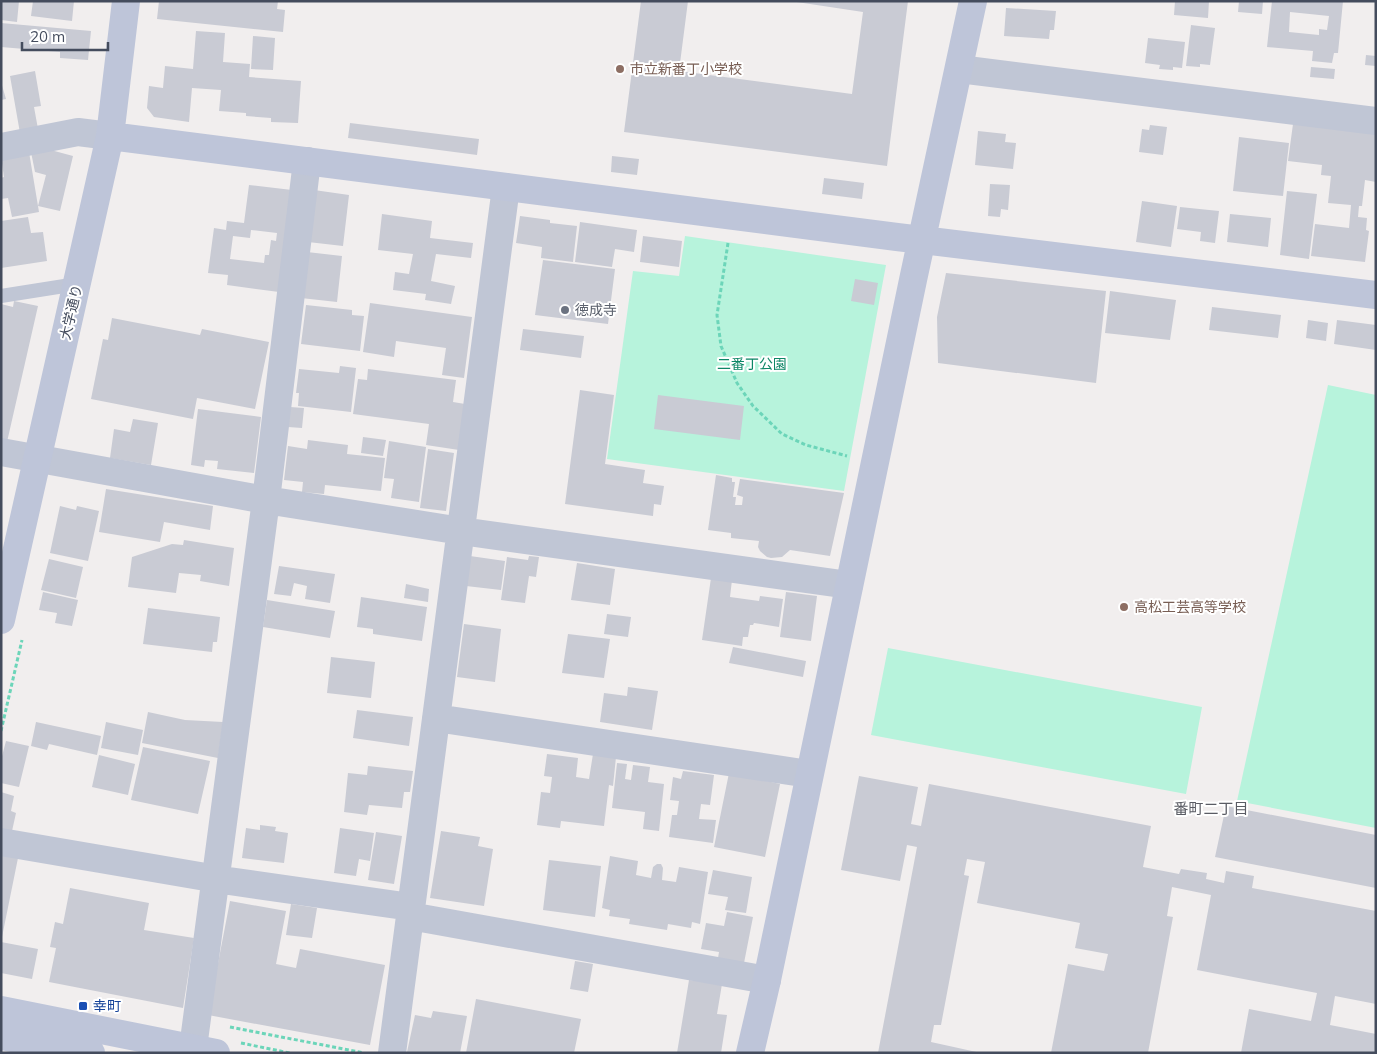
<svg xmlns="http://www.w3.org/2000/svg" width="1377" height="1054" font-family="Mulish,'Noto Sans JP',sans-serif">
<rect width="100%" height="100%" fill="#f1eeee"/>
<path fill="#b7f3dc" d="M 685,236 L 886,265 L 844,491 L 607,459 L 633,271 L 679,276 Z
M 1328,385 L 1376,395 L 1376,828 L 1237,801 Z
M 888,648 L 1202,707 L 1186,794 L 871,735 Z"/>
<path fill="#c9cbd4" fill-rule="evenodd" d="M 1,1 L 19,1 L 17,22 L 1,20 Z
M 33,1 L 74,1 L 72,21 L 31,16 Z
M 159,1 L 278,1 L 277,9 L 285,10 L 283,32 L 157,19 Z
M 641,1 L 688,1 L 679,71 L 852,94 L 863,12 L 790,1 L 908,1 L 887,166 L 624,132 Z
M 1175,1 L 1209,1 L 1208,18 L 1174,15 Z
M 1239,1 L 1263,1 L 1262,14 L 1238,12 Z
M 1272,1 L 1343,1 L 1338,53 L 1334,53 L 1332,63 L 1312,61 L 1313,51 L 1267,47 ZM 1290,12 L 1329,16 L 1327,30 L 1319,29 L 1319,35 L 1289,32 Z
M 1006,8 L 1056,11 L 1054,30 L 1050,30 L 1049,39 L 1004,36 Z
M 1,23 L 91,31 L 88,60 L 60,58 L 60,52 L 1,47 Z
M 1191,25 L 1215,28 L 1210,65 L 1200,64 L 1200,67 L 1186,66 Z
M 196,31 L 225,33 L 223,62 L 250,64 L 249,77 L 301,81 L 298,123 L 271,122 L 271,118 L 246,116 L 246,113 L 219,111 L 221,90 L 192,88 L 189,122 L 154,117 L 147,108 L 149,86 L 163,88 L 165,66 L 193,69 Z
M 253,36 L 275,38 L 273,70 L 251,69 Z
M 1148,38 L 1185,42 L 1182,68 L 1173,67 L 1173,70 L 1159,69 L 1160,65 L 1145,63 Z
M 1366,55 L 1376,56 L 1376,66 L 1365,65 Z
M 1311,67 L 1335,69 L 1334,79 L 1310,77 Z
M 35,71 L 41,106 L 34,107 L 38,129 L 20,133 L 10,76 Z
M 1,82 L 6,99 L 1,100 Z
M 350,123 L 479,139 L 477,155 L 348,138 Z
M 1293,124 L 1376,134 L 1376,182 L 1365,180 L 1362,206 L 1359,206 L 1358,217 L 1367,218 L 1366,230 L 1369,231 L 1365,262 L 1311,256 L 1315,224 L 1349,228 L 1351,205 L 1328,203 L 1331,176 L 1321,175 L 1322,165 L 1288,161 Z
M 1150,125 L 1167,127 L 1163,155 L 1139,152 L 1142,129 L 1149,130 Z
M 978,131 L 1006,134 L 1005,142 L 1016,143 L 1013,169 L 975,165 Z
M 1239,137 L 1289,143 L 1283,196 L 1233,191 Z
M 47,149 L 73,156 L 60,211 L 38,206 L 46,175 L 35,172 L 31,152 Z
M 29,152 L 39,212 L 12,217 L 8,198 L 1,199 L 1,178 L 4,177 L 1,157 Z
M 612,156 L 639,159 L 637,175 L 611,172 Z
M 824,178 L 864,183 L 862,199 L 822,194 Z
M 990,184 L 1010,185 L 1008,210 L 1001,209 L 1000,217 L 988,216 Z
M 249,185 L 292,190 L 279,292 L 227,285 L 228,275 L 208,273 L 214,228 L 226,230 L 227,221 L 244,223 ZM 251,230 L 277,233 L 276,241 L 271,240 L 269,255 L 265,255 L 264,263 L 230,259 L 233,236 L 250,238 Z
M 314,190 L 349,195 L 343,246 L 308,242 Z
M 1287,191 L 1317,194 L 1309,259 L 1280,255 Z
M 1142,201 L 1177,206 L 1171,247 L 1136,242 Z
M 1180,207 L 1219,211 L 1215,243 L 1200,241 L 1201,232 L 1177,229 Z
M 382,214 L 432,221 L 430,238 L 473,243 L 471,258 L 436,254 L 431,281 L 455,286 L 451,304 L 425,300 L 426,294 L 393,290 L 395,272 L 409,274 L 413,254 L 378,250 Z
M 1230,214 L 1271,218 L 1268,247 L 1227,242 Z
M 520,216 L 550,220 L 550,223 L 577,226 L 573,262 L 541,258 L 542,247 L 516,243 Z
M 28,217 L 31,233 L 43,232 L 47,261 L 1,268 L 1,221 Z
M 580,222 L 637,230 L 634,252 L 615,249 L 612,267 L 575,262 Z
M 643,236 L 682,241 L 679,267 L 640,262 Z
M 307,252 L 342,256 L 337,302 L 301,298 Z
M 543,260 L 615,269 L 608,324 L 535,315 Z
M 946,273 L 1106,291 L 1096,383 L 938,363 L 937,317 Z
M 855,279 L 878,283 L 874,305 L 851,301 Z
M 1110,291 L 1176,300 L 1170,340 L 1105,333 Z
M 14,301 L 38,306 L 7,442 L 1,440 L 1,304 L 13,307 Z
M 370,303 L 472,317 L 464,378 L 442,375 L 446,348 L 396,341 L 394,357 L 363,352 Z
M 306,305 L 352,310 L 352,315 L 364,316 L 360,351 L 301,344 Z
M 1212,307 L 1281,315 L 1278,338 L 1209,330 Z
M 112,318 L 200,335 L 202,329 L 269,342 L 255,409 L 197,398 L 193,419 L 91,399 L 103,339 L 108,340 Z
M 1308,320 L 1328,323 L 1326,341 L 1306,338 Z
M 1337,320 L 1376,325 L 1376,350 L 1334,344 Z
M 523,329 L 584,336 L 581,358 L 520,350 Z
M 340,366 L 356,368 L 351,412 L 298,406 L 299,393 L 296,393 L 299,369 L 339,373 Z
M 368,369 L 456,380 L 453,402 L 465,404 L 459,450 L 426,445 L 429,424 L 353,414 L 358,379 L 367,380 Z
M 580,390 L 614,395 L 605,464 L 645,470 L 643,483 L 664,486 L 661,505 L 654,504 L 653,516 L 565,504 Z
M 658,395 L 744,406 L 740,440 L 654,429 Z
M 290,407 L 304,408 L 302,428 L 288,427 Z
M 198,409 L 261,417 L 254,473 L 217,469 L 218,461 L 205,460 L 204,467 L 191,465 Z
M 133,419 L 158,423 L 151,465 L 110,458 L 114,429 L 130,432 Z
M 363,437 L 386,440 L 383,456 L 361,453 Z
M 308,440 L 348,445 L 347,454 L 385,458 L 381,491 L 325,485 L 324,494 L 302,492 L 303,482 L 284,480 L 288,446 L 307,449 Z
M 389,441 L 426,447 L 419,502 L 391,498 L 394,479 L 384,478 Z
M 428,449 L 454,453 L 446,511 L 420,508 Z
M 716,475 L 732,478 L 732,482 L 735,482 L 733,497 L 736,497 L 735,505 L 742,505 L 743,497 L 737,495 L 740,479 L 844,493 L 830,556 L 790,550 L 782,557 L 771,558 L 767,557 L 760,551 L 758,547 L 759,541 L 731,538 L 731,533 L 708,530 Z
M 106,489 L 213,506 L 210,530 L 164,522 L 160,542 L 99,532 Z
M 60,506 L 76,510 L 77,506 L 99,511 L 88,561 L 50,553 Z
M 184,540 L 234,548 L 229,586 L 200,581 L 201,575 L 179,573 L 176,593 L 128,587 L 132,557 L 172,544 L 183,545 Z
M 470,556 L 505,561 L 501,590 L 466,586 Z
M 529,556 L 539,557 L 536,577 L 529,576 L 525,603 L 501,600 L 507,557 L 528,560 Z
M 49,559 L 83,567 L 76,598 L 41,590 Z
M 577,563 L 615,569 L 610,605 L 571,600 Z
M 279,566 L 335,574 L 330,603 L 305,599 L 307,586 L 294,583 L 291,596 L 274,594 Z
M 711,578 L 732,580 L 730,597 L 759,601 L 760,596 L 783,599 L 779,627 L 754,623 L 753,625 L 750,625 L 748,637 L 743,637 L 742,646 L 702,640 Z
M 406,584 L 429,589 L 428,602 L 404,598 Z
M 43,592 L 78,600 L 72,626 L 55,623 L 57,613 L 39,610 Z
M 786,592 L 817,596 L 811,641 L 780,637 Z
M 361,597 L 427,607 L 422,641 L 373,634 L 373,629 L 357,627 Z
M 267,600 L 335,611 L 330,638 L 263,627 Z
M 148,608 L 220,617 L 217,642 L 213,642 L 212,652 L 143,644 Z
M 607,614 L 631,617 L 628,637 L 604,634 Z
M 464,624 L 501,629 L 495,682 L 457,677 Z
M 568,634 L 610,639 L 604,678 L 562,673 Z
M 733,647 L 806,661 L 803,677 L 729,663 Z
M 331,657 L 375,662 L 371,698 L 327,693 Z
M 628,687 L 658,691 L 652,730 L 600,722 L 604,693 L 627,696 Z
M 357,710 L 413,717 L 409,746 L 353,738 Z
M 148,712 L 185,720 L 223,722 L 218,758 L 142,743 Z
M 36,722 L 101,736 L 97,755 L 49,744 L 47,750 L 31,746 Z
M 106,722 L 143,730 L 138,755 L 101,748 Z
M 6,741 L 29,746 L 19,787 L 1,783 L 1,760 Z
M 143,747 L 210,761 L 198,814 L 131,800 Z
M 547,754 L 578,758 L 576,777 L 589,779 L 593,754 L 616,757 L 613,786 L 609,785 L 604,826 L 561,821 L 560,828 L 537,825 L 541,792 L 550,793 L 552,777 L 544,776 Z
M 99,755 L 135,764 L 128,795 L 92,787 Z
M 617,763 L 627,764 L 625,779 L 631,780 L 633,765 L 650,767 L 648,782 L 664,784 L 659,831 L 643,829 L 645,812 L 612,808 Z
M 368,766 L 413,771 L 410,792 L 404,792 L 402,808 L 369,805 L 367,815 L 344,812 L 348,773 L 367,775 Z
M 683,771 L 714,775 L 710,805 L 701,804 L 699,819 L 716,820 L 713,843 L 669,837 L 672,815 L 677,815 L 679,801 L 670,800 L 673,777 L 681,779 Z
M 729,773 L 780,784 L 765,857 L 714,847 Z
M 859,776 L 918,787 L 911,824 L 921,826 L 929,784 L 1151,826 L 1143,867 L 1179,874 L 1181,869 L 1207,873 L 1206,879 L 1224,883 L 1226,871 L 1254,876 L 1252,888 L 1376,911 L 1376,1004 L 1335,996 L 1330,1025 L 1376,1034 L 1376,1053 L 1241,1053 L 1249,1009 L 1311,1021 L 1317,993 L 1197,970 L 1211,895 L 1172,887 L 1167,916 L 1173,917 L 1148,1053 L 1051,1053 L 1068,964 L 1104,971 L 1108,954 L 1075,948 L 1080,923 L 977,903 L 985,862 L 967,859 L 964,875 L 969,876 L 941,1025 L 934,1025 L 931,1042 L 981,1053 L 878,1053 L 917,847 L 907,845 L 900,881 L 841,870 Z
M 1,792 L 14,796 L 11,811 L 16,813 L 12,831 L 1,829 Z
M 1226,806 L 1376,835 L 1376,888 L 1215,857 Z
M 260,825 L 276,827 L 275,831 L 288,833 L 284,863 L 242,858 L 246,828 L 260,830 Z
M 340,828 L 374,833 L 370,861 L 359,859 L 356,876 L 334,873 Z
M 441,831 L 480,837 L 478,846 L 493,849 L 484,906 L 430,898 Z
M 376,832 L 402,836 L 394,884 L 368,880 Z
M 1,855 L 18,858 L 2,937 L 1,936 Z
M 610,856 L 638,861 L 636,875 L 651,878 L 653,867 L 657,864 L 661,864 L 663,868 L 662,880 L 676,882 L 679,867 L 708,872 L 700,924 L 692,922 L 691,928 L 668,924 L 667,930 L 629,924 L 630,919 L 609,916 L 610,910 L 602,908 Z
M 549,860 L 601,866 L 595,917 L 543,910 Z
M 713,870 L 752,877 L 746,913 L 725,910 L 728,897 L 708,894 Z
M 70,888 L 149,903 L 144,930 L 194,938 L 183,1008 L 49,982 L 56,948 L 50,947 L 55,922 L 63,924 Z
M 230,901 L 286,911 L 276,964 L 296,968 L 300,949 L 385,965 L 370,1045 L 208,1015 Z
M 291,904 L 317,908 L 312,938 L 286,935 Z
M 727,912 L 753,917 L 744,963 L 718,958 L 719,952 L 701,949 L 706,923 L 724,926 Z
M 1,942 L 38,949 L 32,979 L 1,973 Z
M 575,961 L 593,964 L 588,992 L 570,989 Z
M 689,980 L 722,984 L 717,1014 L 727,1015 L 721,1053 L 677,1053 Z
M 476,999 L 581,1019 L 574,1053 L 466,1053 Z
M 433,1011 L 467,1016 L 460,1053 L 407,1052 L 415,1015 L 431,1018 Z"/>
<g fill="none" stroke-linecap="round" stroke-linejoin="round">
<path stroke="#6cd5b9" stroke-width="3" stroke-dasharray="4 2.5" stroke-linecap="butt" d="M 728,243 L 717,315 L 721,346 L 737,383 L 753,406 L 782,434 L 806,445 L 847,456
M 1,731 L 22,640
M 230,1027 L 364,1053
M 241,1043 L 290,1053"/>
<path stroke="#c0c6d5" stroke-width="14" d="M 1,296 L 77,284"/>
<path stroke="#c0c6d5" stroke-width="28" d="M 959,69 L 1376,121
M 1,147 L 78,132 L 110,136
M 1,452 L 266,500 L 461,531 L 849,585
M 436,718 L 809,774
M 1,842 L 229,881 L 411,907
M 410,916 L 767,980
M 193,1048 L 266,500 L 307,161
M 392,1053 L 506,187"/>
<path stroke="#bec5d9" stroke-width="28" d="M 110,136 L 897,237 L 1376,295
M 1,620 L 110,136 L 126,1
M 1,1010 L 216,1053
M 1,1036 L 91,1053
M 750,1053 L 767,980 L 913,280 L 973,1"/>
</g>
<g fill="#8d6e63" stroke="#fff" stroke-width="2">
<circle cx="620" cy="69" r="5"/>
<circle cx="1124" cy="607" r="5"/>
</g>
<circle fill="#6b7280" stroke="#fff" stroke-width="2" cx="565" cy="310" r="5"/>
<rect fill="#1a4fb4" stroke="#fff" stroke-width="2" x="78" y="1001" width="10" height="10" rx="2.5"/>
<g text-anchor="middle" stroke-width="4" stroke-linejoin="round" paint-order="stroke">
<g font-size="14" fill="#785e54" stroke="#fff" text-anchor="start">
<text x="630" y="74">市立新番丁小学校</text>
<text x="1134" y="612">高松工芸高等学校</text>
</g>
<g font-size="14" fill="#5b616d" stroke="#fff" text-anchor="start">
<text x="575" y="315">徳成寺</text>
</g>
<g font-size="14" fill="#444c5d" stroke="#fff">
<text transform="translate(71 312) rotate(-77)" y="5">大学通り</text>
</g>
<g font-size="14" fill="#0d8666" stroke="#fff">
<text x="752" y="369">二番丁公園</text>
</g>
<g font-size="14" fill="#164399" stroke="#fff" text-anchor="start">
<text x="93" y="1011">幸町</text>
</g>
<g font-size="15" fill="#5a5c64" stroke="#fff">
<text x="1211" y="814">番町二丁目</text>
</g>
</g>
<rect width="1377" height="1054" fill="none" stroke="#444c5d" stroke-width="5"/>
<path d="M22 42v8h86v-8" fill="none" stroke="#444c5d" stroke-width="2.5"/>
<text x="30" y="42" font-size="15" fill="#444c5d" stroke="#ffffff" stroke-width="4" paint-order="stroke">20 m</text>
</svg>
